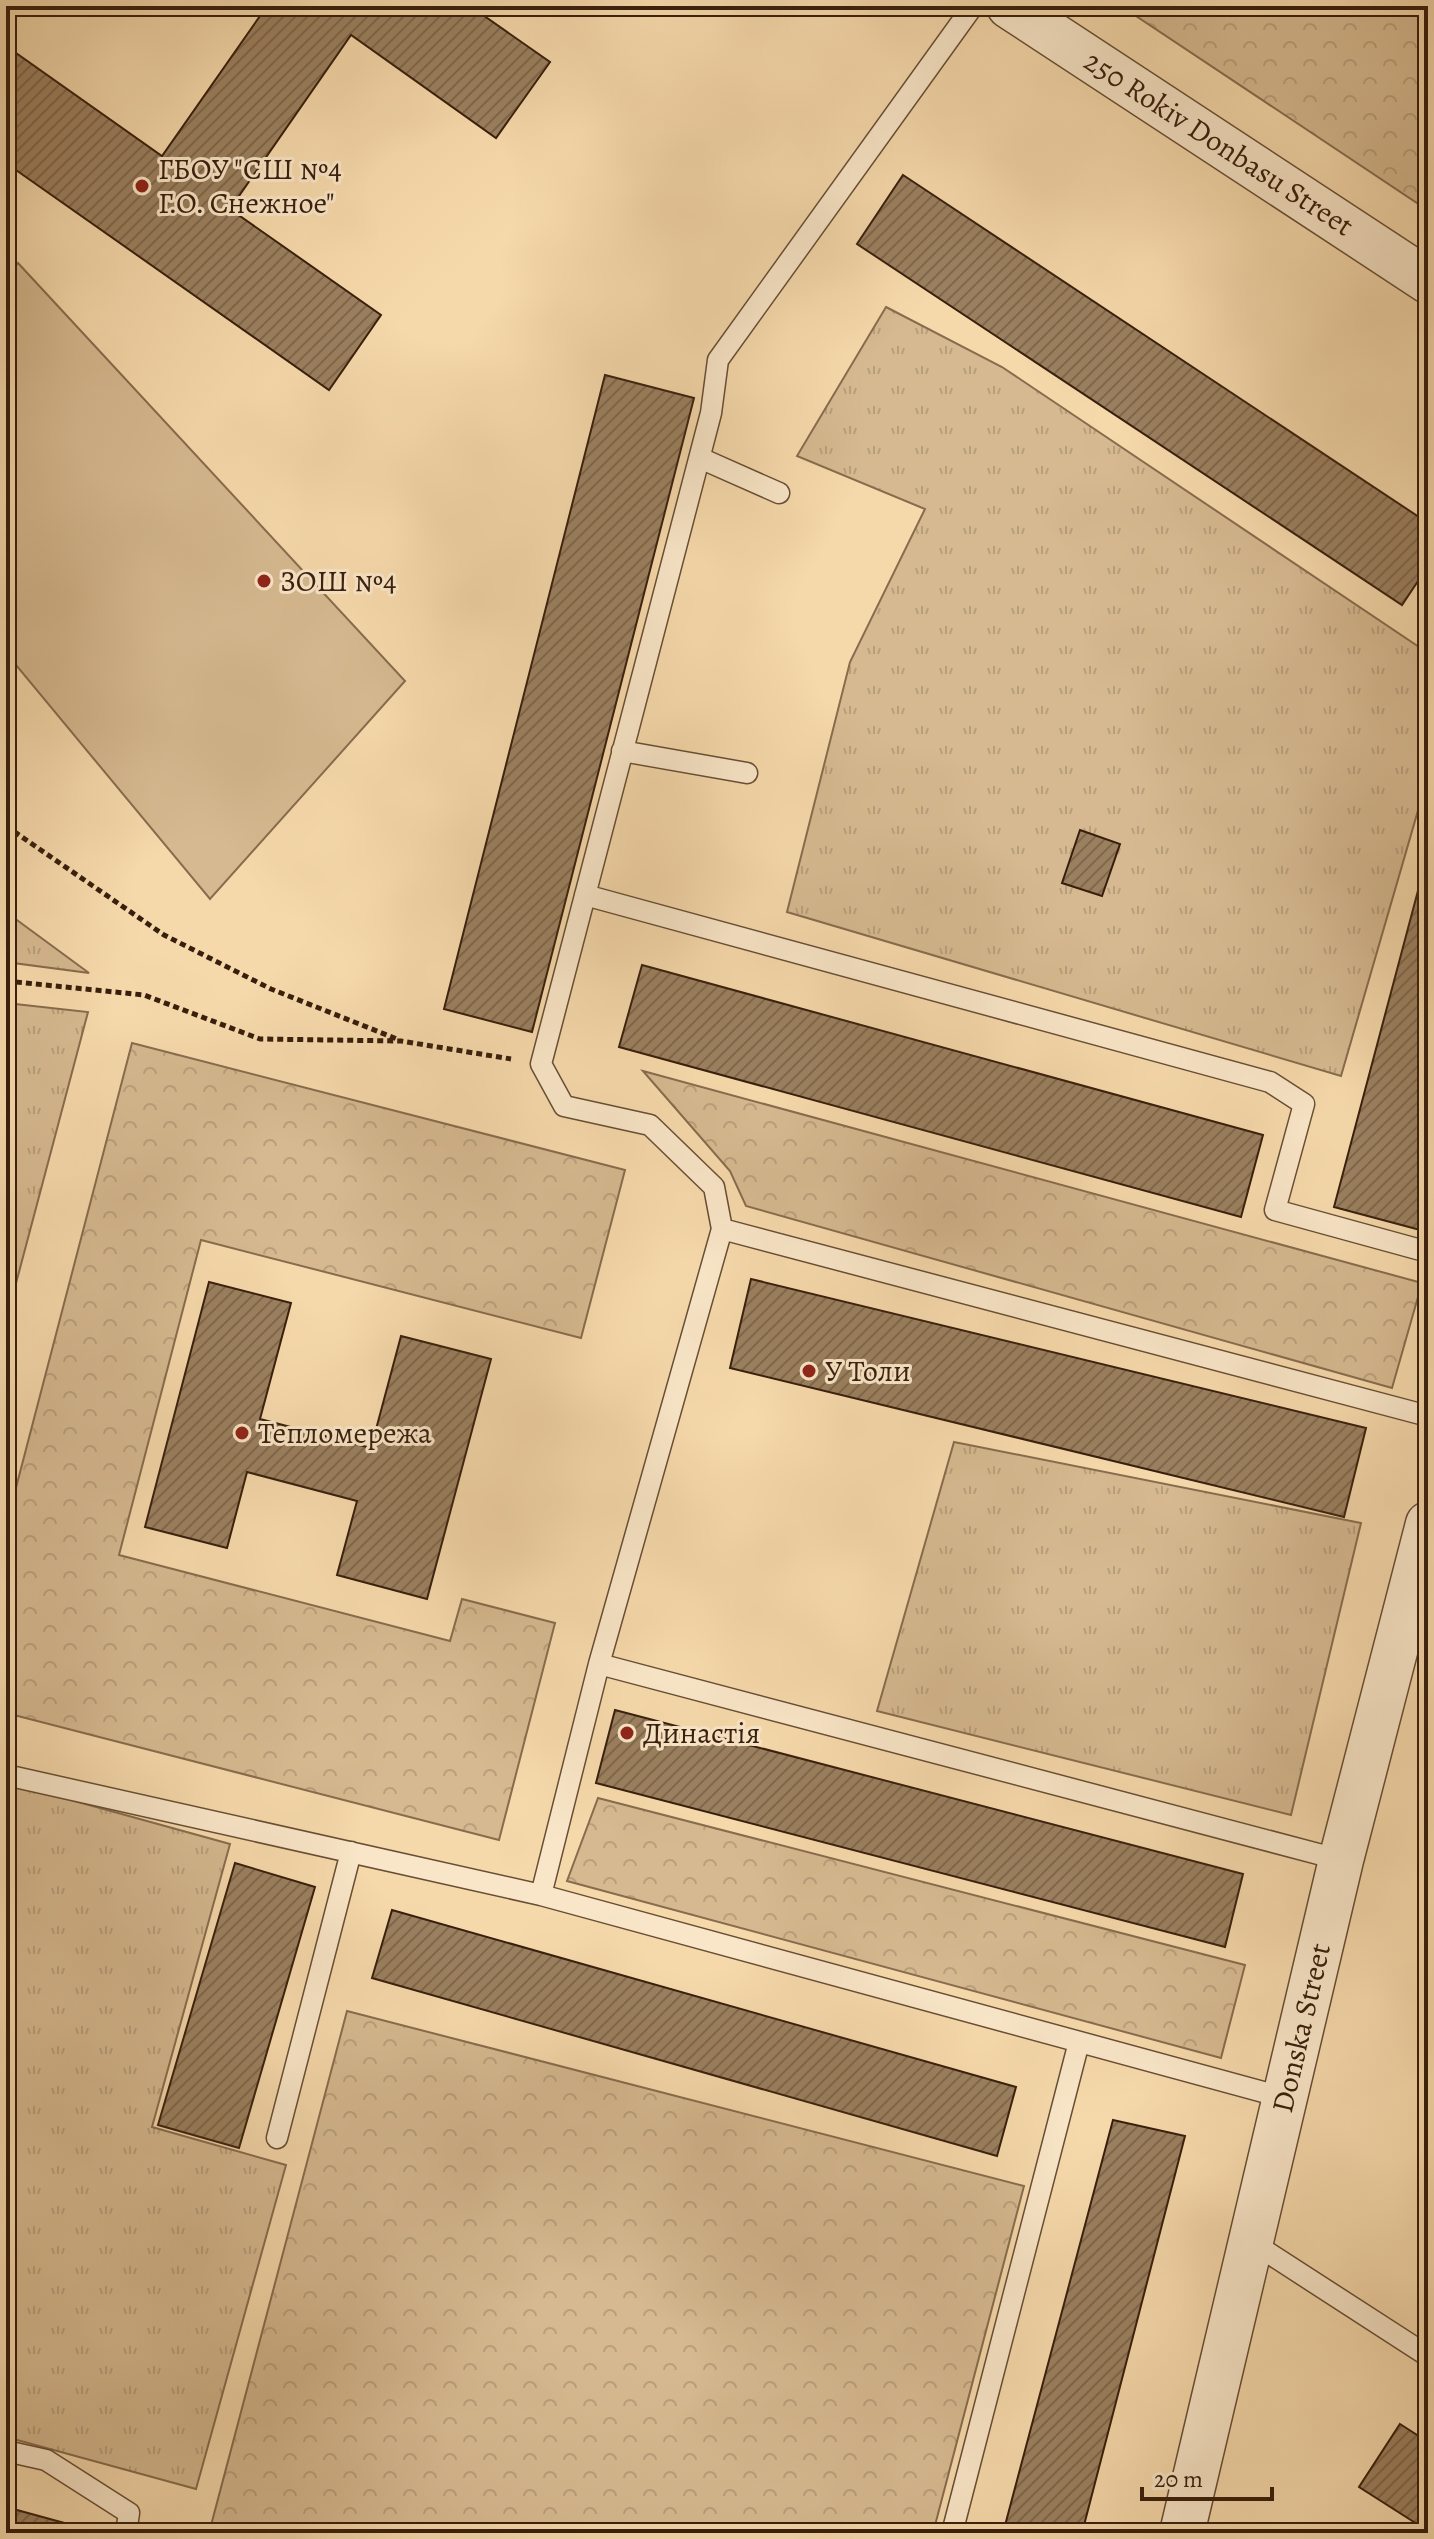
<svg xmlns="http://www.w3.org/2000/svg" width="1434" height="2539" font-family="Alegreya,serif">
<defs>
<pattern id="grass-tufts" width="24" height="20" patternUnits="userSpaceOnUse" patternTransform="scale(2)"><rect width="24" height="20" fill="#d6b990"/><path d="M3 7l-1-3M5 7V3M7 7l1-3M15 17l-1-3M17 17v-4M19 17l1-3" fill="none" stroke="#b89f7b"/></pattern>
<pattern id="forest-crowns" width="20" height="18" patternUnits="userSpaceOnUse" patternTransform="scale(2)"><rect width="20" height="18" fill="#d6b990"/><path d="M2 6a3 3 0 1 1 6 0M12 15a3 3 0 1 1 6 0" fill="none" stroke="#b89f7b"/></pattern>
<pattern id="building-hatch" width="6" height="6" patternUnits="userSpaceOnUse" patternTransform="scale(2)"><rect width="6" height="6" fill="#9b805f"/><path d="M-1 1l2-2M0 6l6-6M5 7l2-2" fill="none" stroke="#7f684d"/></pattern>
</defs>
<rect width="100%" height="100%" fill="#f6d9ab"/>
<filter id="stains"><feTurbulence type="fractalNoise" baseFrequency=".0025" numOctaves="4"/><feColorMatrix values="0 0 0 0 .2 0 0 0 0 .09 0 0 0 0 .02 0 0 0 .5 -.17"/></filter>
<radialGradient id="worn" r=".72"><stop offset=".6" stop-color="#630" stop-opacity="0"/><stop offset="1" stop-color="#630" stop-opacity=".3"/></radialGradient>
<path fill="url(#grass-tufts)" stroke="#876c4e" stroke-width="2" d="M 886,307 L 1002,367 L 1428,653 L 1428,776 L 1341,1076 L 787,912 L 850,662 L 925,509 L 797,456 Z
M 6,912 L 89,973 L 6,962 Z
M 6,1003 L 88,1012 L 6,1321 Z
M 954,1442 L 1361,1523 L 1291,1815 L 877,1711 Z
M 6,1782 L 230,1844 L 152,2127 L 286,2165 L 196,2489 L 6,2437 Z"/>
<path fill="url(#forest-crowns)" stroke="#876c4e" stroke-width="2" d="M 1121,6 L 1428,6 L 1428,198 L 1423,207 Z
M 132,1043 L 625,1170 L 581,1338 L 201,1240 L 119,1555 L 450,1641 L 462,1599 L 555,1623 L 499,1840 L 6,1713 L 6,1526 Z
M 643,1071 L 1422,1283 L 1392,1388 L 746,1206 L 730,1171 Z
M 598,1798 L 1245,1965 L 1221,2058 L 567,1881 Z
M 347,2011 L 1024,2186 L 933,2533 L 209,2533 Z"/>
<path fill="#d6b990" stroke="#876c4e" stroke-width="2" d="M 18,263 L 405,681 L 210,899 L 6,653 L 6,276 Z"/>
<path fill="url(#building-hatch)" stroke="#381f0d" stroke-width="2" d="M 267,6 L 470,6 L 550,62 L 496,138 L 351,35 L 230,209 L 381,315 L 329,390 L 6,163 L 6,46 L 162,156 Z
M 903,175 L 1428,523 L 1428,566 L 1402,605 L 857,244 Z
M 605,375 L 694,398 L 532,1032 L 444,1009 Z
M 1080,830 L 1120,844 L 1102,896 L 1062,883 Z
M 1428,853 L 1428,1217 L 1424,1231 L 1334,1207 Z
M 642,965 L 1263,1135 L 1241,1217 L 619,1047 Z
M 751,1279 L 1366,1428 L 1344,1517 L 730,1368 Z
M 209,1282 L 291,1303 L 260,1419 L 371,1448 L 401,1336 L 491,1359 L 427,1599 L 337,1575 L 357,1501 L 247,1472 L 227,1548 L 145,1527 Z
M 615,1710 L 1243,1874 L 1225,1947 L 596,1783 Z
M 235,1863 L 315,1887 L 239,2148 L 158,2125 Z
M 392,1910 L 1016,2087 L 997,2156 L 372,1978 Z
M 1113,2120 L 1185,2136 L 1082,2533 L 1003,2533 Z
M 1400,2424 L 1428,2442 L 1428,2531 L 1359,2487 Z
M 6,2507 L 90,2530 L 89,2533 L 6,2533 Z"/>
<g fill="none" stroke-linecap="round" stroke-linejoin="round">
<defs>
<path id="service" d="M 973,6 L 718,360 L 711,413 L 541,1064 L 564,1106 L 650,1125 L 714,1187 L 722,1229 L 1428,1416
M 700,458 L 779,493
M 622,751 L 747,773
M 585,895 L 1270,1082 L 1304,1104 L 1275,1210 L 1428,1252
M 722,1229 L 599,1664 L 541,1895 L 1285,2098
M 599,1664 L 1341,1860
M 6,1775 L 541,1895
M 277,2138 L 351,1852
M 1250,2241 L 1428,2356
M 6,2451 L 46,2460 L 129,2513 L 126,2533
M 952,2533 L 1079,2042"/>
<path id="tertiary" d="M 1009,6 L 1428,281
M 1182,2533 L 1341,1860 L 1428,1524"/>
</defs>
<use href="#service" stroke="#684e34" stroke-width="23"/>
<use href="#tertiary" stroke="#684e34" stroke-width="47"/>
<path stroke="#381f0d" stroke-width="5" stroke-dasharray="6 4" stroke-linecap="butt" d="M 6,826 L 164,935 L 271,989 L 397,1039
M 6,981 L 144,995 L 260,1039 L 401,1041 L 511,1059"/>
<use href="#service" stroke="#f9e6c8" stroke-width="20"/>
<use href="#tertiary" stroke="#f9e6c8" stroke-width="44"/>
</g>
<g fill="#8f2418" stroke="#f9e6c8" stroke-width="3">
<circle cx="142" cy="186" r="8"/>
<circle cx="264" cy="581" r="8"/>
<circle cx="809" cy="1371" r="8"/>
<circle cx="242" cy="1433" r="8"/>
<circle cx="627" cy="1733" r="8"/>
</g>
<g text-anchor="middle" stroke-width="6" stroke-linejoin="round" paint-order="stroke">
<g font-size="30" fill="#381f0d" stroke="#f9e6c8">
<text transform="translate(1219 143) rotate(33)" y="10">250 Rokiv Donbasu Street</text>
<text transform="translate(1301 2028) rotate(-77)" y="10">Donska Street</text>
</g>
<g font-size="30" fill="#381f0d" stroke="#f9e6c8" text-anchor="start">
<text x="158" y="179">ГБОУ "СШ №4<tspan x="158" dy="34">Г.О. Снежное"</tspan></text>
<text x="280" y="591">ЗОШ №4</text>
<text x="825" y="1381">У Толи</text>
<text x="258" y="1443">Тепломережа</text>
<text x="643" y="1743">Династія</text>
</g>
</g>
<rect width="1434" height="2539" fill="none" stroke="#f6d9ab" stroke-width="32"/>
<rect x="8" y="8" width="1418" height="2523" fill="none" stroke="#381f0d" stroke-width="4"/>
<rect x="16" y="16" width="1402" height="2507" fill="none" stroke="#381f0d" stroke-width="2"/>
<path d="M1142 2487v12h130v-12" fill="none" stroke="#381f0d" stroke-width="4"/>
<text x="1154" y="2487" font-size="24" fill="#381f0d" stroke="#f9e6c8" stroke-width="6" paint-order="stroke">20 m</text>
<rect width="100%" height="100%" filter="url(#stains)"/>
<rect width="100%" height="100%" fill="url(#worn)"/>
</svg>
